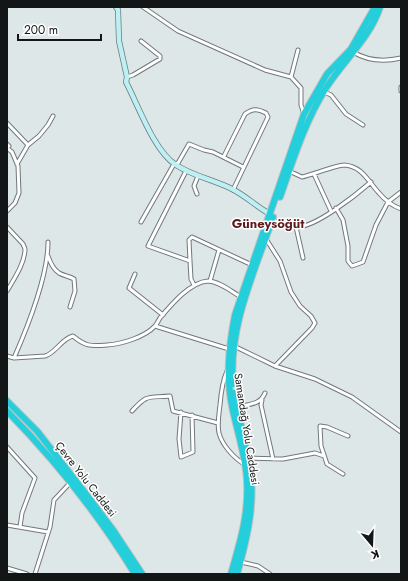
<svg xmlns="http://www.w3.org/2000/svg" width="408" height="581" font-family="Jost,sans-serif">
<rect width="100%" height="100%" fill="#dee7e8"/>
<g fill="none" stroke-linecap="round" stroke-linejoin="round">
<defs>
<path id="street" d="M 143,7 L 178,31 L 265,70 L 291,77 L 301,88 L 301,105 L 304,114
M 353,52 C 368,61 384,62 401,58
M 127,77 L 133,75 L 160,59 L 160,56 L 141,41
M 291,77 L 298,50
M 401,87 L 401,91
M 324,92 L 331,95 L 346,114 L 363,125
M 7,123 L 28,145
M 7,144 L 9,146 L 7,148 L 12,152 L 18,166 L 19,193 L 15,203 L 7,211
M 224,156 L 245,114 C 253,108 258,109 266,113 L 268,117 L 233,190
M 17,164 L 28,145 L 39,136 L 48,125 L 53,116
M 186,171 L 148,246 L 190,261 L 191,279 L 194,285
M 289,171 L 302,177 C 311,175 337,165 344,165 C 362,166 368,181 379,193 C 384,199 393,206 401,209
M 314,174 L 331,211
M 197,194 L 194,186 L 198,176
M 336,208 L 343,220 L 348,246 L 348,261 L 352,266 L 363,262 L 376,225 L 388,202 L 401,192
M 272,220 C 280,223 289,226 297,227 C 316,227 356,195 371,182
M 141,222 L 174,164 L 178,163 L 189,144 L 204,150 L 213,152 L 243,167
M 7,227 L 23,244 L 25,249 C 25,263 14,279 7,291
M 296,227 L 303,258
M 266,239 L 280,261 L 291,292 L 300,306 L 311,316 L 315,323 L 312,328 L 275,366
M 48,256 C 50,262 53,269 59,273 C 64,276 69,276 74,279 L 75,291 L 70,307
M 190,261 L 189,240 L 192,237 L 252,265
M 135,274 L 129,288 L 163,315
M 210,281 L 219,250
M 155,326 L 229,349
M 234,346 L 275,366 L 315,379 L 352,397 L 401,432
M 7,356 L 14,358 L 45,356 C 56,353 61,339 73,336 C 86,347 91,346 107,345 C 122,344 145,337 155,326 C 157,324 158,321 160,318 C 171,305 190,282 208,281 C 219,281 232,292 241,297
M 14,358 C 28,326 48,276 48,242
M 227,371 C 222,382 221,393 220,405 C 219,414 217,424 219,433 C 222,445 234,458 244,464
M 262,400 L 261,405 L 273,459
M 237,407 C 249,404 260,405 265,393
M 132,411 C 148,393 149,398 170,396 L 173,411 L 218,423
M 181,412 L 179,439 L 181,457 L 193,452 L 192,415
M 7,447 L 35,478 L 22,513 L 20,527
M 248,458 L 283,459 L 315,453 L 324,456
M 343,474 L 327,464 L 321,446 L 320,426 L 327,427 L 348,436
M 7,525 L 48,532
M 241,562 L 258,566 L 270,574
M 7,568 L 27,574
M 35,574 L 50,527 L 54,500 L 70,483"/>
<path id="secondary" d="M 116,7 L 118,10 L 119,41 L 127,77 L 126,82 C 138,105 154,151 176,165 C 193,176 214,180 232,189 C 246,196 257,207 270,214"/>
<path id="highway" d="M 280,197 C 293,160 305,121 326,88 C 343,61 370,38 380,7
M 233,384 C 228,326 255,271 273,217
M 234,393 L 246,449
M 7,401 L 37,431 L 86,494 L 113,530 L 142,574
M 7,411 C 55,460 99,515 135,574
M 231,574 C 240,543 249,514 247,481 C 246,456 237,431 232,406 C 226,375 229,346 235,315 L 304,114 L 327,74 L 351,49 L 375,7
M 237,574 C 248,535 256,500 249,460"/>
</defs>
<use href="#street" stroke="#71797a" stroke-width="5"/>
<use href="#secondary" stroke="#71797a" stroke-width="6"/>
<use href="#highway" stroke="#c2c2c2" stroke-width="8"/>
<use href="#street" stroke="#fff" stroke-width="3"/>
<use href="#secondary" stroke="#bdf0f4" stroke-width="4.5"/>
<use href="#highway" stroke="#24cedb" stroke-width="6"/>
</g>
<g text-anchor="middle" stroke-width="3" stroke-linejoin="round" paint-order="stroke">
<g font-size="11" fill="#131616" stroke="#fff">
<text transform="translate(247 429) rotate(81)" y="4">Samandağ Yolu Caddesi</text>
<text transform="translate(86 479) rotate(52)" y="4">Çevre Yolu Caddesi</text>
</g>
<g font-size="13" font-weight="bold" fill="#5e191b" stroke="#fff">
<text x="268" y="228">Güneysöğüt</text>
</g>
</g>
<rect width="408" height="581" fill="none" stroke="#131616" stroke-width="16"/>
<g transform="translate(372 545) rotate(161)" stroke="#ffffff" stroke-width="3" paint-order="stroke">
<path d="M0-3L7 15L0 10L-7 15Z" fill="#131616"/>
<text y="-6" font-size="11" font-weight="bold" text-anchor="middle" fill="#131616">K</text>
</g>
<path d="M18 34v6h83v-6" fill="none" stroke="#131616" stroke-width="2"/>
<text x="24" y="34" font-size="12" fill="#131616" stroke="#ffffff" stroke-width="3" paint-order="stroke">200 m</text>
</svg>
